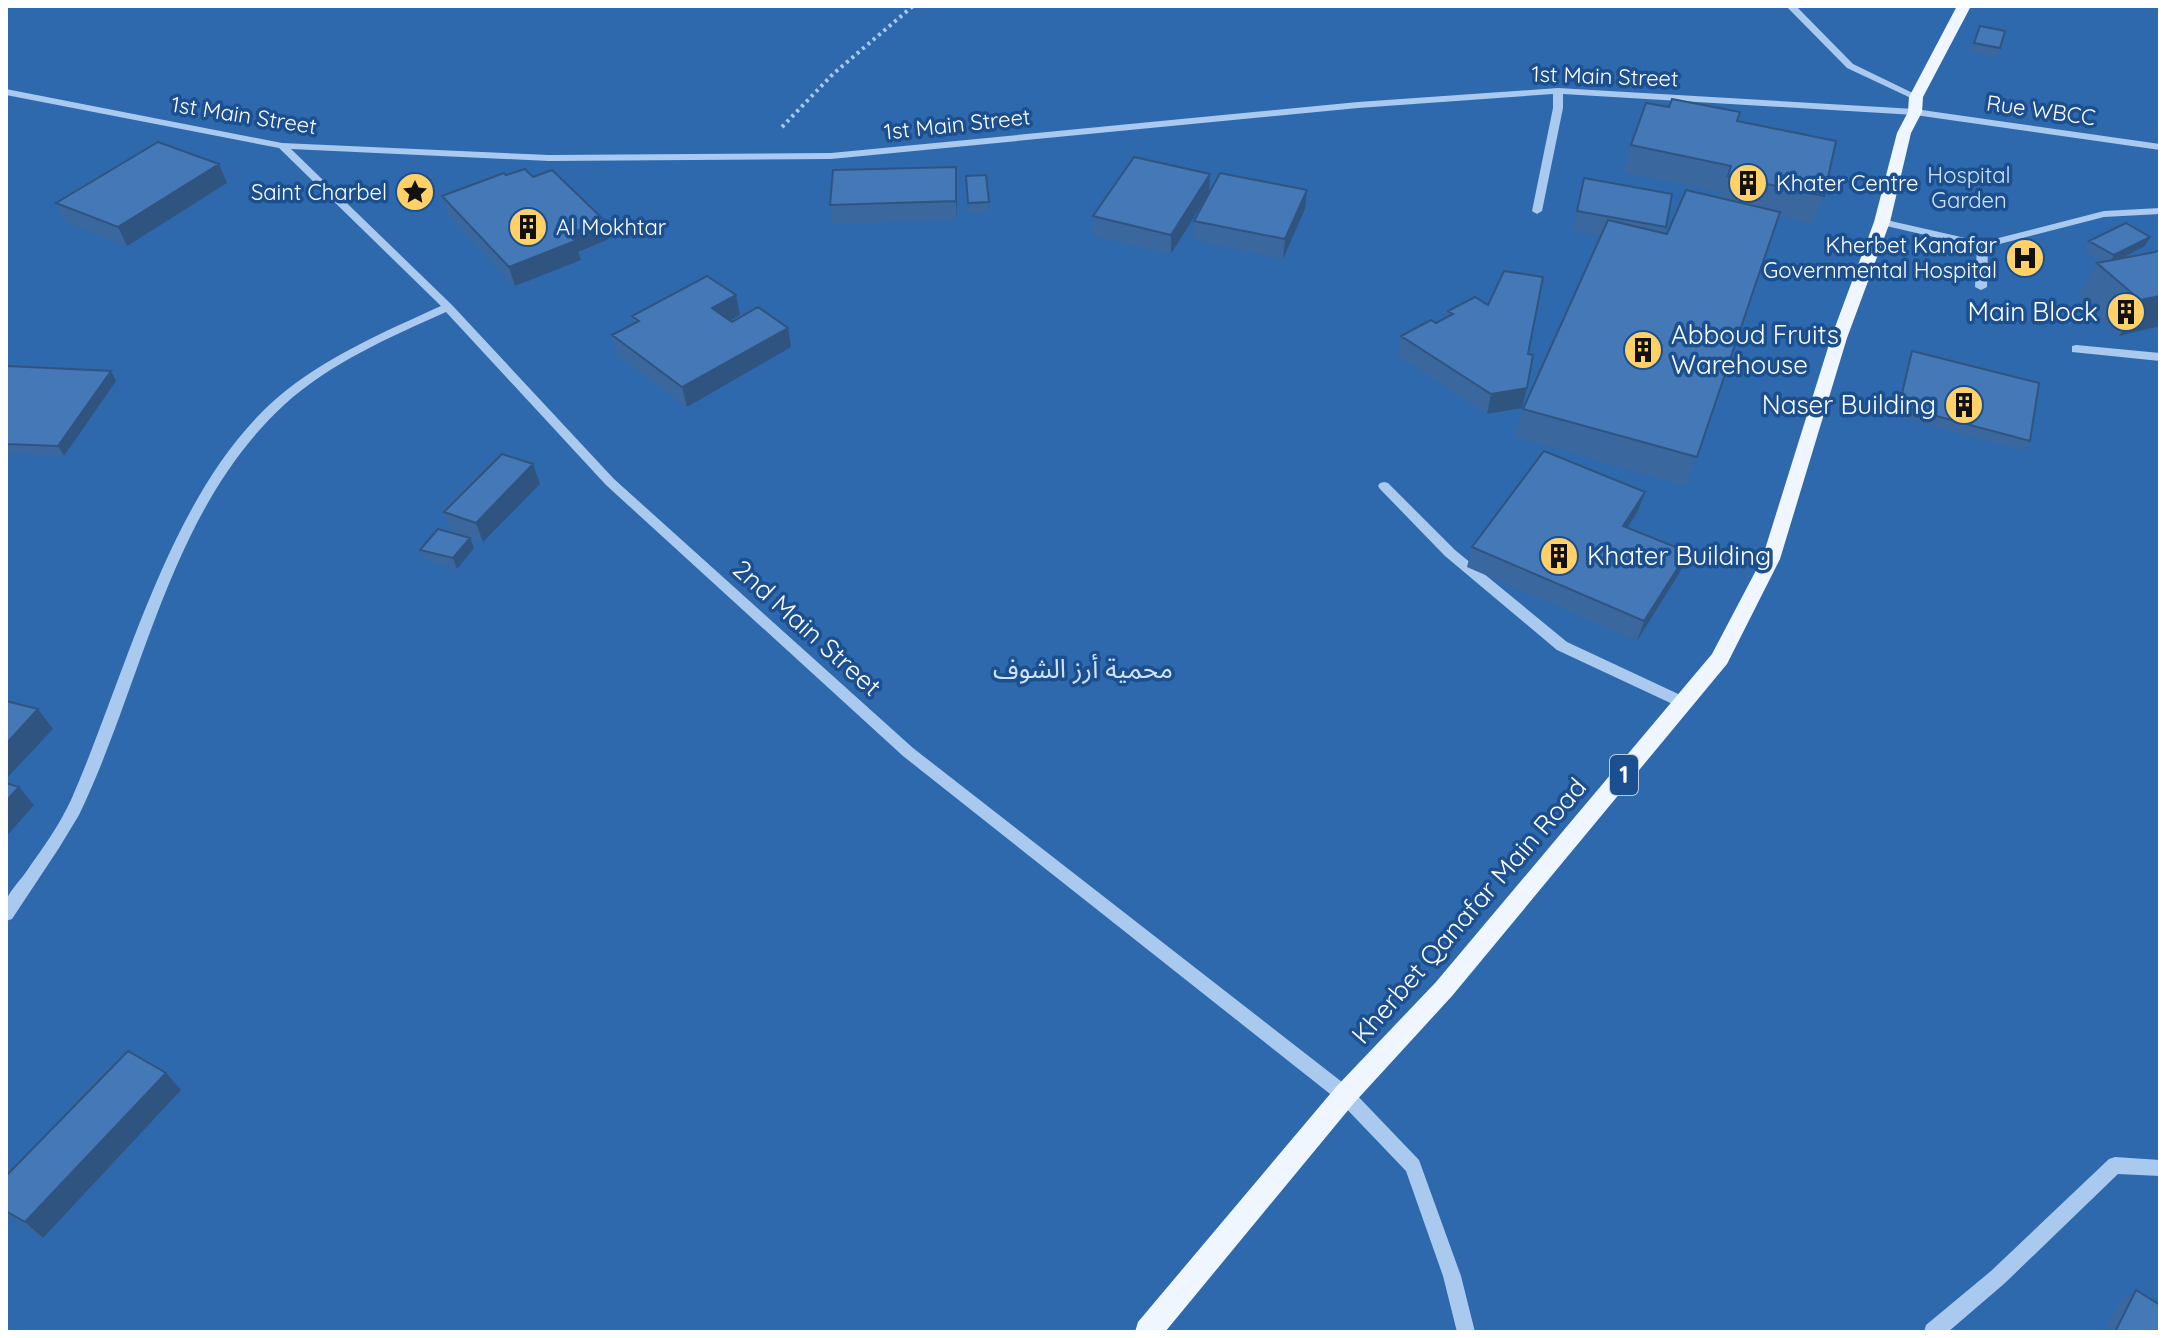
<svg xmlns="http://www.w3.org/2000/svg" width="2166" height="1338" font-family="Quicksand,'Noto Sans Arabic',sans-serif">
<rect width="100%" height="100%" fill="#1b4f8f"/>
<path fill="#2e69ad" d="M 6,6 L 2160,6 L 2160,1332 L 6,1332 Z"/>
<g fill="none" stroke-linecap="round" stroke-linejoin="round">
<path stroke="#a9c9ee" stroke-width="4" stroke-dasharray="3 4" stroke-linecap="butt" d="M 782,127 L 833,74 L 913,6"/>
<path fill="#a9c9ee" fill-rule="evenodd" d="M 1786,6 L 1796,6 L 1853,64 L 1921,97 L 1913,99 L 1847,68 Z
M 1558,88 L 1915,109 L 2160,144 L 2160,150 L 1915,115 L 1563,94 L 1563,108 L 1542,211 L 1537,214 L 1532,211 L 1553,108 L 1553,94 L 1358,108 L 831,159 L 549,161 L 291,149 L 452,305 L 614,479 L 913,748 L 1351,1089 L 1419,1160 L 1461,1276 L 1475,1332 L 1457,1332 L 1443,1276 L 1406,1171 L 1339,1101 L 903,756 L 606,485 L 446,312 C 390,337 330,363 284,405 C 169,511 144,680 79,815 L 59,848 L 12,919 L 6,921 C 6,915 5,908 6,902 C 8,892 20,881 26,872 C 42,849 59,826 71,800 C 127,673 169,492 277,398 C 325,357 384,332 441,306 L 279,148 L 6,95 L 6,89 L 282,143 L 549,155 L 831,153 L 1358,102 Z
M 2160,208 L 2160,214 L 2104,217 L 1988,247 L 1987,287 L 1981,290 L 1975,287 L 1977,247 L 1882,225 L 1877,222 L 1882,219 L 1983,242 L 2104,211 Z
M 2076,345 L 2160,353 L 2160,361 L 2072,352 L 2072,346 Z
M 1384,482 L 1388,483 L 1455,550 L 1567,642 L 1689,699 L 1691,703 L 1689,707 L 1679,707 L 1557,650 L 1445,556 L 1380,489 L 1378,486 L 1380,483 Z
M 2115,1157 L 2160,1160 L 2160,1176 L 2118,1174 L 2005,1283 L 1948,1332 L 1924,1332 L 1926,1325 L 1991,1271 L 2109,1159 Z"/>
<path fill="#f0f6ff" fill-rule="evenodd" d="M 1957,6 L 1971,6 L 1923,97 L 1922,112 L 1911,133 L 1890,222 L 1847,338 L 1780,559 L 1727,664 L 1452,996 L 1354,1103 L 1165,1332 L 1135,1332 L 1138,1322 L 1336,1087 L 1436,982 L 1712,654 L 1762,559 L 1831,338 L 1874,222 L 1897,133 L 1908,112 L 1909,97 Z"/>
</g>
<path fill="#3a679d" d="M 1980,26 L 2000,48 L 1995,58 L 1970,52 Z
M 1737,121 L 1824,196 L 1813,224 L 1778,216 L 1686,486 L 1515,437 L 1523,409 L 1601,236 L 1572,230 L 1584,178 L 1666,227 L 1664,234 L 1667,234 L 1721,198 L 1722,193 L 1623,172 L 1631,145 Z
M 219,164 L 227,183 L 127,246 L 66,222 L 56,203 Z
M 1210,174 L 1209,193 L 1171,254 L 1093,236 L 1093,216 Z
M 506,175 L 533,177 L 609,239 L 578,252 L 581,260 L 515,286 L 448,215 L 442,196 Z
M 986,175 L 989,212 L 968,213 L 966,176 Z
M 957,186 L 957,220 L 833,224 L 830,205 Z
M 1307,190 L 1305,209 L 1283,259 L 1193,240 L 1194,221 Z
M 2150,237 L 2145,246 L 2121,258 L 2155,252 L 2160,250 L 2160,326 L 2119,336 L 2077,298 L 2097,263 L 2103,262 L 2084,251 L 2089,241 Z
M 1543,277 L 1487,414 L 1398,355 L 1401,336 L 1436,323 L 1446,318 L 1448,311 L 1488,305 Z
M 740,315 L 730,320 L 791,347 L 687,407 L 617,355 L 612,335 L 633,323 L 632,316 Z
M 1912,351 L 2030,441 L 2024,451 L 1894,416 L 1908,361 Z
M 6,367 L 116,381 L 64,456 L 6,453 Z
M 540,484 L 483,542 L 471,538 L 474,548 L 457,569 L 424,560 L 420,550 L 467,537 L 452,531 L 444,512 Z
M 1638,511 L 1627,528 L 1688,552 L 1680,572 L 1637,641 L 1467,567 L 1472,547 Z
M 166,1073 L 181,1090 L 43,1238 L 6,1214 L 6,1176 Z
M 2136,1290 L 2160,1332 L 2104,1332 L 2118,1304 Z"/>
<path fill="#305480" d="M 219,164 L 227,183 L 127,246 L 118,227 Z
M 956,167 L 957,186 L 957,220 L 956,201 Z
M 1210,174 L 1209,193 L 1171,254 L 1171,235 Z
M 1307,190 L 1305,209 L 1283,259 L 1285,239 Z
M 604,220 L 609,239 L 578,252 L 581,260 L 515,286 L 509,267 L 569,234 Z
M 2150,237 L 2145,246 L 2109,265 L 2114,255 Z
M 736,295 L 740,315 L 716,328 L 712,308 Z
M 2160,296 L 2160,326 L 2119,336 L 2140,300 Z
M 788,328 L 791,347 L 687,407 L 682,387 Z
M 111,371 L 116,381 L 64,456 L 58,446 Z
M 1527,388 L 1522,408 L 1487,414 L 1491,394 Z
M 533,464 L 540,484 L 483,542 L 476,523 Z
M 1645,492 L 1638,511 L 1616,545 L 1623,526 Z
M 470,538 L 474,548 L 457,569 L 453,558 Z
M 1688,552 L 1680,572 L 1637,641 L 1644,621 Z
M 38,709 L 53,729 L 6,779 L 6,744 Z
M 19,787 L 34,805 L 6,837 L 6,801 Z
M 166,1073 L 181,1090 L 43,1238 L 25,1222 Z"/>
<path fill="#4478b7" stroke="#305480" stroke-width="2" d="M 1980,26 L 2005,31 L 2000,48 L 1974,43 Z
M 1672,99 L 1740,112 L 1737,121 L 1836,141 L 1824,196 L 1728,176 L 1731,166 L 1631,145 L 1646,103 L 1669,107 Z
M 158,142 L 219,164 L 118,227 L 56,203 Z
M 1134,157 L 1210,174 L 1171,235 L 1093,216 Z
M 956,167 L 956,201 L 830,205 L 833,170 Z
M 525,169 L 533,177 L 552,170 L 604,220 L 569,234 L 575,241 L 509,267 L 442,196 L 504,173 L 506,175 Z
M 1220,173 L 1307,190 L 1285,239 L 1194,221 Z
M 986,175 L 989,202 L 968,203 L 966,176 Z
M 1584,178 L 1672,194 L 1666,227 L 1577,211 Z
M 1686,190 L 1780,212 L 1697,457 L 1523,409 L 1608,220 L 1667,234 Z
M 2126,223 L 2150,237 L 2114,255 L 2089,241 Z
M 2160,250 L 2160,296 L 2140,300 L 2097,263 L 2155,252 Z
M 1504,271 L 1543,277 L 1528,354 L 1533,355 L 1527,388 L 1491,394 L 1401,336 L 1431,320 L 1436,323 L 1453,314 L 1448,311 L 1475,297 L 1488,305 Z
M 707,276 L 736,295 L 712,308 L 732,322 L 758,307 L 788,328 L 682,387 L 612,335 L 639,321 L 632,316 Z
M 1912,351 L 2039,383 L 2030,441 L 1899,406 Z
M 7,366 L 111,371 L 58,446 L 6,444 Z
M 1544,451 L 1645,492 L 1623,526 L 1688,552 L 1644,621 L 1472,547 Z
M 502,454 L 533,464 L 476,523 L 444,512 Z
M 438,529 L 470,538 L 453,558 L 420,550 Z
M 6,701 L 38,709 L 6,744 Z
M 6,783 L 19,787 L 6,801 Z
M 128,1051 L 166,1073 L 25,1222 L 6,1211 L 6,1176 Z
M 2136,1290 L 2160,1305 L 2160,1332 L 2115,1332 Z"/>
<defs>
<symbol id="building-disc" viewBox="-11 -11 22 22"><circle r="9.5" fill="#ffd166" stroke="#1b4f8f"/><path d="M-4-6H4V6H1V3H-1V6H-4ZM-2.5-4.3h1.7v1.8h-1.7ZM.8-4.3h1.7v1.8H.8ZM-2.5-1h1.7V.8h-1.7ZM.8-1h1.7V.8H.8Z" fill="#111"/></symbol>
<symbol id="sight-disc" viewBox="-11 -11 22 22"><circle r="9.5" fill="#ffd166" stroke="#1b4f8f"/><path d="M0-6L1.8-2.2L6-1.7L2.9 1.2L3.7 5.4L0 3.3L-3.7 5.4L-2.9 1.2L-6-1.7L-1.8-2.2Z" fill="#111"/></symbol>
<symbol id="hospital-disc" viewBox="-11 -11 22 22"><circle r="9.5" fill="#ffd166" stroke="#1b4f8f"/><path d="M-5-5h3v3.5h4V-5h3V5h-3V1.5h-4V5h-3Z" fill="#111"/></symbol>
</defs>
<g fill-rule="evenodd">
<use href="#building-disc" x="1726" y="161" width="44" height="44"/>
<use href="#sight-disc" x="393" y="170" width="44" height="44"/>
<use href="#building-disc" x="506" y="205" width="44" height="44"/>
<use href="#hospital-disc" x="2003" y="236" width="44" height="44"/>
<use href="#building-disc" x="2104" y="290" width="44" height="44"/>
<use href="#building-disc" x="1621" y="328" width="44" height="44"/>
<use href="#building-disc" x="1942" y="383" width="44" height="44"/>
<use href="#building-disc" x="1537" y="534" width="44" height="44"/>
</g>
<g text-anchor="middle" stroke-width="7" stroke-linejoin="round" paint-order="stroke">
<g font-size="22" fill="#fff" stroke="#1b4f8f">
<text transform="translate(1605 76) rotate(2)" y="8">1st Main Street</text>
<text transform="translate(2041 110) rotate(8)" y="8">Rue WBCC</text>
<text transform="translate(244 115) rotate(9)" y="8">1st Main Street</text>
<text transform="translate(957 124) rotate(-6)" y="8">1st Main Street</text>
</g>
<g font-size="22" fill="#cfe3fa" stroke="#1b4f8f">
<text x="1969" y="183">Hospital<tspan x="1969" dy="25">Garden</tspan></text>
</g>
<g font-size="22" fill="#fff" stroke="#1b4f8f" text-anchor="start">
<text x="1776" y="191">Khater Centre</text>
<text x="387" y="200" text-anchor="end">Saint Charbel</text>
<text x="556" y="235">Al Mokhtar</text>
<text x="1997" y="253" text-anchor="end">Kherbet Kanafar<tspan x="1997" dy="25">Governmental Hospital</tspan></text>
</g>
<rect fill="#1b4f8f" stroke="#bbcadd" stroke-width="2" x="1610" y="755" width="28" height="40" rx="6"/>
<g font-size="24" font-weight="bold" fill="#fff">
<text x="1624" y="783">1</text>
</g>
<g font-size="26" fill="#fff" stroke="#1b4f8f" text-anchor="end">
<text x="2098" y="321">Main Block</text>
<text x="1671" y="344" text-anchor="start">Abboud Fruits<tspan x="1671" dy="30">Warehouse</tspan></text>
<text x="1936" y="414">Naser Building</text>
<text x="1587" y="565" text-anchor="start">Khater Building</text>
</g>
<g font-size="26" fill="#fff" stroke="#1b4f8f">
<text transform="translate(807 628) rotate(42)" y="9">2nd Main Street</text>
<text transform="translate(1469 911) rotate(-49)" y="9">Kherbet Qanafar Main Road</text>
</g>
<g font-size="26" fill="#cfe3fa" stroke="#1b4f8f">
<text x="1083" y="678">محمية أرز الشوف</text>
</g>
</g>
<rect width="2166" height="1338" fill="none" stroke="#ffffff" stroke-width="16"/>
</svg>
